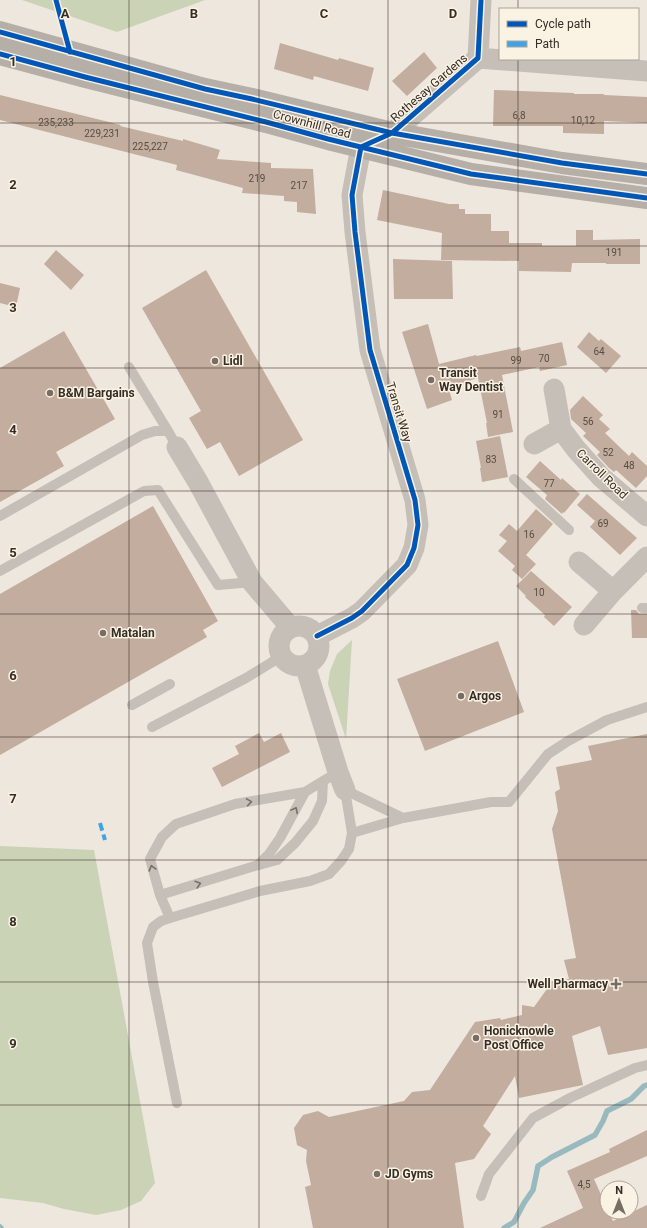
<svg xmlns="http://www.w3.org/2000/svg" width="647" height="1228" font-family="Roboto,sans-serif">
<rect width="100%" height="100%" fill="#ede7dd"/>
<path fill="#cad3b6" d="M 22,0 L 205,0 L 117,32 Z
M 352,640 L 346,739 L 328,684 L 330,671 L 337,654 Z
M 0,846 L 94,850 L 155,1183 L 141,1201 L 121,1210 L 96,1215 L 64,1209 L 43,1203 L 0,1198 Z"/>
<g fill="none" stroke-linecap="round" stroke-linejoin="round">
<path stroke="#98babf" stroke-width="5.5" d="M 0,1227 L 1,1228
M 504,1228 L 514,1222 L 524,1203 L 533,1190 L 538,1166 L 552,1157 L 595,1135 L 603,1121 L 607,1111 L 631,1099 L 644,1086 L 647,1085"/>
</g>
<path fill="#c2ad9e" d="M 280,43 L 338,60 L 339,58 L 374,68 L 368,91 L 314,76 L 313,80 L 274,69 Z
M 424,52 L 437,68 L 407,96 L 392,81 Z
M 494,90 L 574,93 L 574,94 L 604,94 L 604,95 L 647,97 L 647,123 L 604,121 L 604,134 L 563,133 L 563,126 L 493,126 Z
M 0,95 L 121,125 L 120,126 L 183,141 L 183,139 L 220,150 L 217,159 L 271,163 L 271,168 L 313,169 L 316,214 L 297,212 L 297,202 L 284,201 L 284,196 L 242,193 L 243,188 L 176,170 L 177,165 L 0,120 Z
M 383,190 L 449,204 L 459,204 L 459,209 L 465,209 L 465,214 L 491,214 L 491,231 L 509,231 L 509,243 L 542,243 L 542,246 L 576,246 L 576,230 L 593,230 L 593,240 L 640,239 L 640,264 L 606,264 L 606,263 L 572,263 L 571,272 L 519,271 L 519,261 L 441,260 L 442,233 L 377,220 Z
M 56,250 L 84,275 L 71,290 L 44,264 Z
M 393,259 L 452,261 L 453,299 L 394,299 Z
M 206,270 L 303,440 L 239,476 L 220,442 L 207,449 L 189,418 L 201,411 L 142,308 Z
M 0,283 L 20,288 L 16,307 L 0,303 Z
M 428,324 L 439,364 L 476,355 L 477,356 L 520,347 L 521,351 L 562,342 L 567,365 L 540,371 L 539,367 L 502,375 L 513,432 L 488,437 L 486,423 L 487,423 L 478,378 L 448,387 L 452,400 L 427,409 L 402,332 Z
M 64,331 L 115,419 L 56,452 L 64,466 L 0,502 L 0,368 Z
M 589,332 L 599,341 L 601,339 L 621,356 L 606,373 L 577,347 Z
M 583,396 L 603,415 L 599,419 L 610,429 L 605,433 L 629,456 L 632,452 L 647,466 L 647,476 L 636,488 L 616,470 L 614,472 L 609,468 L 597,455 L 600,452 L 583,436 L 586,433 L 571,419 L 570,410 Z
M 500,436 L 508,477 L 482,482 L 480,468 L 481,468 L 476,441 Z
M 540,461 L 561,480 L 562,478 L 580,494 L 564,513 L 563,512 L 562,514 L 545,499 L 547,495 L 526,477 Z
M 587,494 L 637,538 L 620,555 L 590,527 L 595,521 L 577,505 Z
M 153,506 L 218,621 L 203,630 L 207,637 L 0,755 L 0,594 Z
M 536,509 L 553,524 L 526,555 L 536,564 L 522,579 L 512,570 L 515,566 L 498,551 L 507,541 L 499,535 L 509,524 L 517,531 Z
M 531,571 L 572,607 L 554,626 L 544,617 L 545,615 L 525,597 L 526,596 L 516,586 Z
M 631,610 L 636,610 L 639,614 L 647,614 L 647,638 L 632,638 Z
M 498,641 L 524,712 L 425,751 L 397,679 Z
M 259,733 L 264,742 L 281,733 L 290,752 L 222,787 L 212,768 L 239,754 L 235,746 Z
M 647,734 L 647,1048 L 608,1055 L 600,1026 L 572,1036 L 583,1085 L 519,1098 L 515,1076 L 483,1126 L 491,1134 L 474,1159 L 455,1163 L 464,1228 L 313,1228 L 305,1187 L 311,1185 L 306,1161 L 307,1150 L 297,1145 L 294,1128 L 303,1115 L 318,1111 L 329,1117 L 404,1101 L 412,1092 L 430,1090 L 475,1022 L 500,1018 L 501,1020 L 522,1015 L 522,1005 L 534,1007 L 552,982 L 569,979 L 564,960 L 576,958 L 552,829 L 558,811 L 555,792 L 560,789 L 556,767 L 592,760 L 588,746 Z
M 647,1130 L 647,1156 L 594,1179 L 607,1208 L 607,1212 L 609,1212 L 613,1221 L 647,1205 L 647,1228 L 540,1228 L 583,1208 L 567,1171 L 610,1152 L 609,1149 Z"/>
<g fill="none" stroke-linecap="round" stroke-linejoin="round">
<path stroke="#c5bfb7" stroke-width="10" d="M 129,367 L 168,431
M 514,479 L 569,530
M 0,516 L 142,435 L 155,431 L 168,431 L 177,447
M 0,571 L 144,491 L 158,490 L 218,585 L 252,582
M 642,608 L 647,608
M 132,705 L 170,684
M 152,727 L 246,678 L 282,656
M 345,790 L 403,818
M 352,833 L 403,818 L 491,802 L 509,802 L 548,754 L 568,741 L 607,720 L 647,707
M 259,865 L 277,860 L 295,843 L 313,821 L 322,801 L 323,781
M 160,895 L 258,865 L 269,854 L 280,838 L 305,792
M 170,918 L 160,895 L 150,859 L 162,837 L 176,824 L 235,804 L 305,792 L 338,772
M 177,1103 L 153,982 L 147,943 L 153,927 L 161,921 L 170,918 L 260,891 L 310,881 L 329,874 L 341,861 L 349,849 L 352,833 L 345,790
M 481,1196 L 489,1174 L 533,1118 L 570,1098 L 635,1068 L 647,1065"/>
<path stroke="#c5bfb7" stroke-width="21" d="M 478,58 L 647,71
M 554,389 L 561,429 L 576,449 L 601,477 L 647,516
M 534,444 L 561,429
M 177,447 L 198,482 L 252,582 L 291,628
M 579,562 L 613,591
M 584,625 L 613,591 L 647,557
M279 646a20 20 0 1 1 40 0a20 20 0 1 1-40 0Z
M 317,636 L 352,618 L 362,611 L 407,565 L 414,548 L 418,525 L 415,500 L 370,350 L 355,232 L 352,195 L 361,147 L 392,133 L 478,58 L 481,0
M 305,665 L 338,772 L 345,790"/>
<path stroke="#b6afa7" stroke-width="22" d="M 0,32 L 205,89 L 252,99 L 392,133 L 562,163 L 647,174
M 0,54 L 85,77 L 266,122 L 328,139 L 471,174 L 647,198"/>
<path stroke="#3fa3eb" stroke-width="4" stroke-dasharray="8 4" stroke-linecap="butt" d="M 100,823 L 105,840"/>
<defs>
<path id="cycleway" d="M 56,0 L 70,52
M 0,32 L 205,89 L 252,99 L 392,133 L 562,163 L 647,174
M 0,54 L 85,77 L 266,122 L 328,139 L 471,174 L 647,198
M 361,147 L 392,133 L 478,58 L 481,0
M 317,636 L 352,618 L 362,611 L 407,565 L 414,548 L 418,525 L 415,500 L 370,350 L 355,232 L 352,195 L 361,147"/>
</defs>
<use href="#cycleway" stroke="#faf3e4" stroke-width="8"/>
<use href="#cycleway" stroke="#0057b8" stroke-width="5"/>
</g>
<defs><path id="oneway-chevron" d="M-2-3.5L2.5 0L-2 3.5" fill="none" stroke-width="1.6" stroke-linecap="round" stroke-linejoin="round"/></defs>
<g stroke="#766f67">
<use href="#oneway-chevron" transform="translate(249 802) rotate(-9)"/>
<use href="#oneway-chevron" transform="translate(295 810) rotate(-62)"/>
<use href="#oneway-chevron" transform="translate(152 868) rotate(-105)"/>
<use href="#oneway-chevron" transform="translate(198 884) rotate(-17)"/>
</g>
<path fill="none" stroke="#362d25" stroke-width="1" stroke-opacity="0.55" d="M 129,0 L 129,1228M 259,0 L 259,1228M 388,0 L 388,1228M 518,0 L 518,9M 518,59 L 518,1228M 0,123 L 647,123M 0,246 L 647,246M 0,368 L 647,368M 0,491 L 647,491M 0,614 L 647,614M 0,737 L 647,737M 0,860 L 647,860M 0,982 L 647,982M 0,1105 L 647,1105"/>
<g fill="#766e65" stroke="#faf3e4" stroke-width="1.5">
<circle cx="215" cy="361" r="4"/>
<circle cx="431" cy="380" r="4"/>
<circle cx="50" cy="393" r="4"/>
<circle cx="103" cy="633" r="4"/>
<circle cx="461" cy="696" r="4"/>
<path d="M614 978h4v4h4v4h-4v4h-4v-4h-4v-4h4z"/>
<circle cx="476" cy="1038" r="4"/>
<circle cx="377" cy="1174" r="4"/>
</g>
<g text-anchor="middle" stroke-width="3" stroke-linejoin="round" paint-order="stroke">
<g font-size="10" fill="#594d43">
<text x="519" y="119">6,8</text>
<text x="583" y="124">10,12</text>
<text x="56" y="126">235,233</text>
<text x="102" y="137">229,231</text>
<text x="150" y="150">225,227</text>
<text x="257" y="182">219</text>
<text x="299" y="189">217</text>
<text x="614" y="256">191</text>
<text x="599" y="355">64</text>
<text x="544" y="362">70</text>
<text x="516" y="364">99</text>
<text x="498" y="418">91</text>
<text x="588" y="425">56</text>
<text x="608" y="456">52</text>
<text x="491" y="463">83</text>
<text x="629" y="469">48</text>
<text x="549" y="487">77</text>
<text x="603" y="527">69</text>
<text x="529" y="538">16</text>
<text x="539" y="596">10</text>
<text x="584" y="1188">4,5</text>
</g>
<g font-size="12" fill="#362d25" stroke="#faf3e4">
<text transform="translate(429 88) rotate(-41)" y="4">Rothesay Gardens</text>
<text transform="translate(312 124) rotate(15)" y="4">Crownhill Road</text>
<text transform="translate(399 412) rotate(73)" y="4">Transit Way</text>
<text transform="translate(602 474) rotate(44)" y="4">Carroll Road</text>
</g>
<g font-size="12" font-weight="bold" fill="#362d25" stroke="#faf3e4" text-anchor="start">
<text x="223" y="365">Lidl</text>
<text x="439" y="377">Transit<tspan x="439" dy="14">Way Dentist</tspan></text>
<text x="58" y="397">B&amp;M Bargains</text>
<text x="111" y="637">Matalan</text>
<text x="469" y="700">Argos</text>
<text x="608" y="988" text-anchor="end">Well Pharmacy</text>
<text x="484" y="1035">Honicknowle<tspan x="484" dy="14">Post Office</tspan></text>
<text x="385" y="1178">JD Gyms</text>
</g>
</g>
<g font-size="13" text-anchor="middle" font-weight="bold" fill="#362d25" stroke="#faf3e4" stroke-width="3" stroke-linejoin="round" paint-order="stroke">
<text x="65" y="18">A</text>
<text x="194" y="18">B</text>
<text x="324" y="18">C</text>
<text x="453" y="18">D</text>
<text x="13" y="66">1</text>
<text x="13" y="189">2</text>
<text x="13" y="312">3</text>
<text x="13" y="434">4</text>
<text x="13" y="557">5</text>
<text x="13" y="680">6</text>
<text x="13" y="803">7</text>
<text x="13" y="926">8</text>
<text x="13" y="1048">9</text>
</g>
<rect x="499" y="8" width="140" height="52" fill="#faf3e4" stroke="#aca498"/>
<rect x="507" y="21" width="20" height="6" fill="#0057b8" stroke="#aca498"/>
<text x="535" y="28" font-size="12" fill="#362d25">Cycle path</text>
<rect x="507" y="41" width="20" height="6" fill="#3fa3eb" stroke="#aca498"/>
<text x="535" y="48" font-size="12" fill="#362d25">Path</text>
<g transform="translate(619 1200)"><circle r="19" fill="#faf3e4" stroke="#aca498"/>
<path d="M0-3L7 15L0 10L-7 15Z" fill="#766e65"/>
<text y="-6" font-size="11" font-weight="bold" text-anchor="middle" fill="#362d25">N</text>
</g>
</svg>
